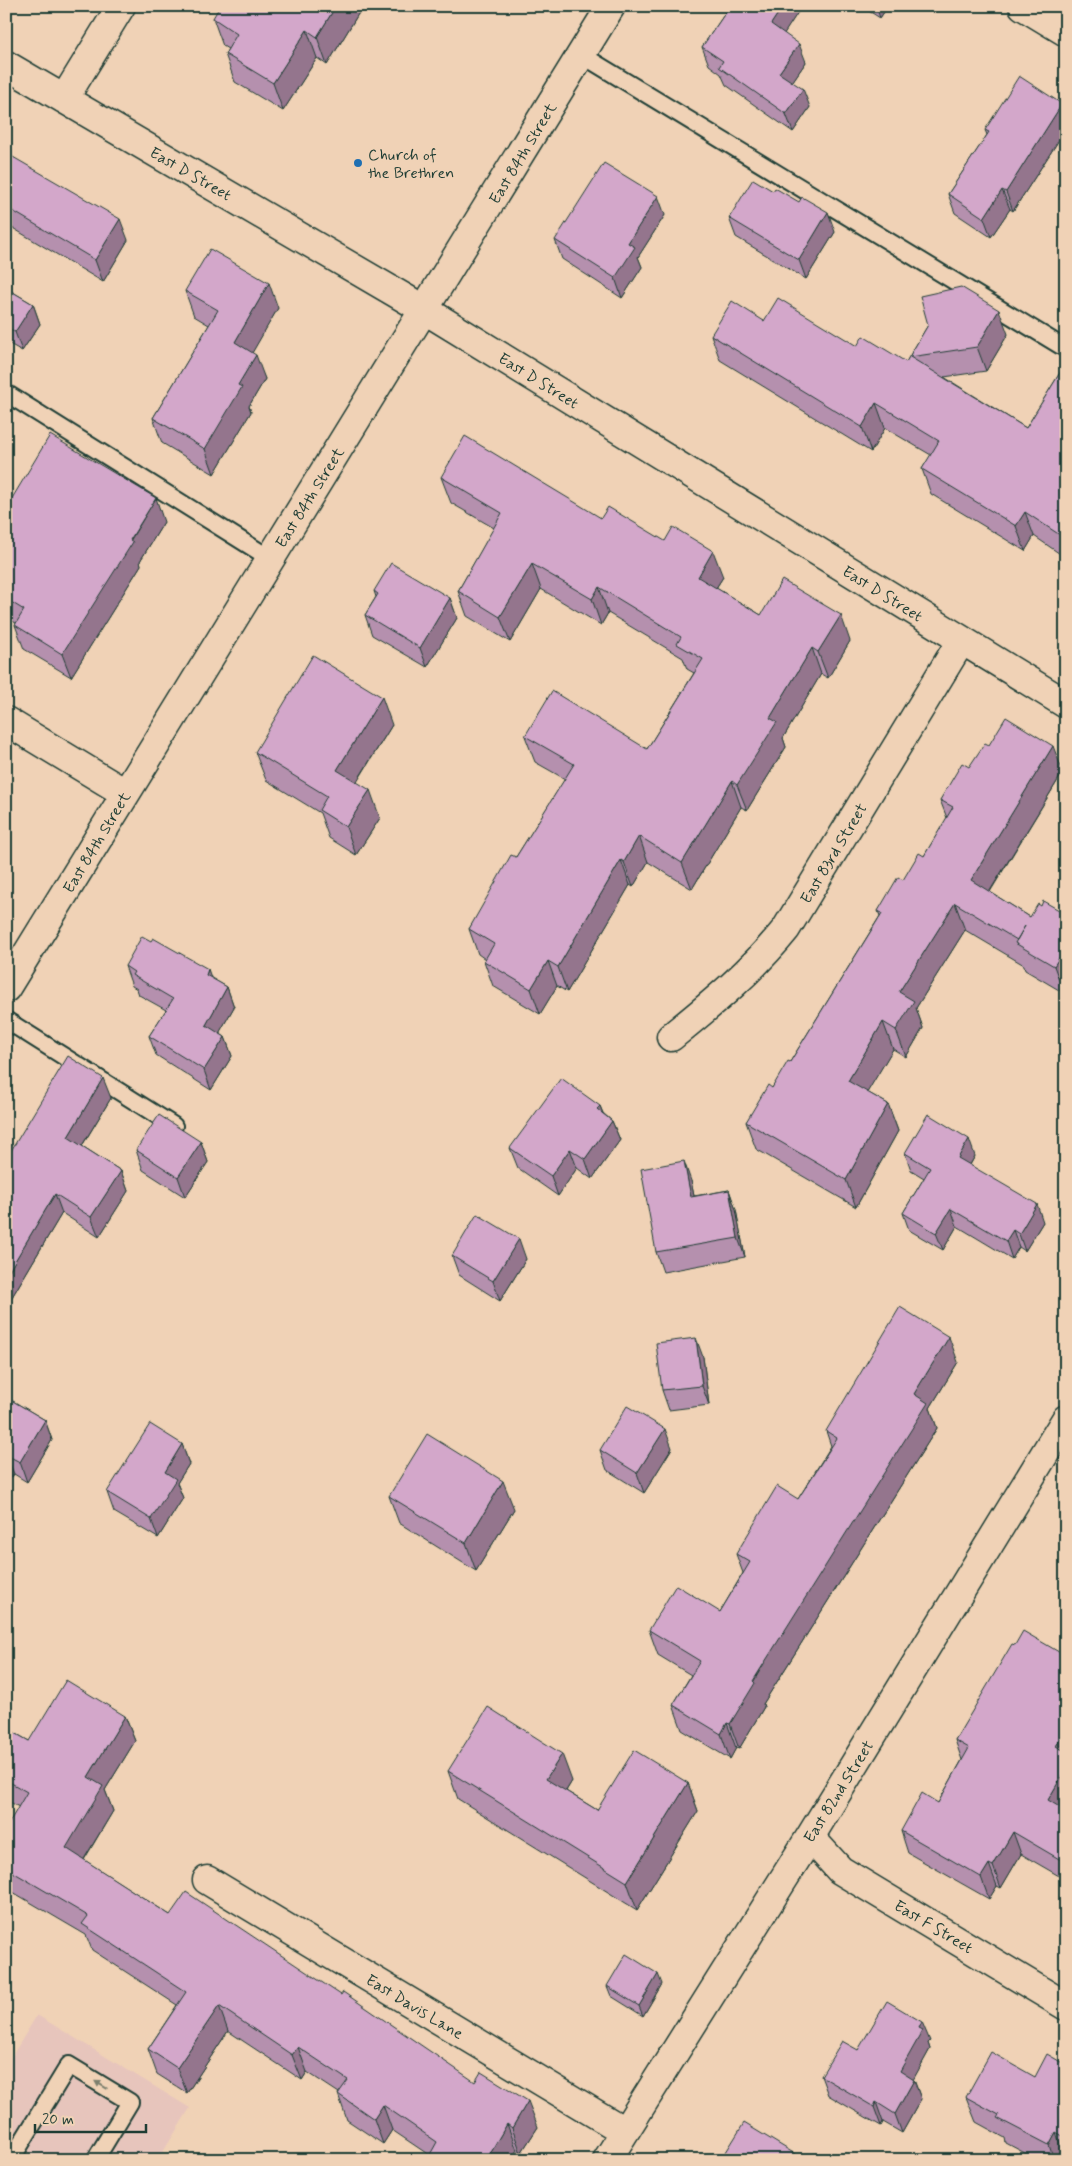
<svg xmlns="http://www.w3.org/2000/svg" width="1072" height="2166" font-family="Mynerve,sans-serif">
<rect width="100%" height="100%" fill="#f0d2b6"/>
<filter id="ink" filterUnits="userSpaceOnUse"><feTurbulence type="fractalNoise" baseFrequency=".02" numOctaves="2"/><feDisplacementMap in="SourceGraphic" scale="10" xChannelSelector="R" yChannelSelector="G"/><feConvolveMatrix kernelMatrix="1 2 1 2 8 2 1 2 1" color-interpolation-filters="sRGB"/></filter>
<g filter="url(#ink)">
<path fill="#e7c5bc" d="M 37,2015 L 190,2108 L 158,2160 L 6,2160 L 6,2066 Z"/>
<g fill="none" stroke-linecap="round" stroke-linejoin="round">
<defs>
<path id="service" d="M 582,55 L 1066,349
M 6,393 L 271,559
M 6,1020 L 174,1126
M 11,2160 L 69,2065 L 130,2102 L 95,2160"/>
<path id="minor" d="M 1023,6 L 1066,32
M 6,65 L 425,310 L 1066,704
M 64,99 L 121,6
M 6,721 L 125,793
M 671,1037 C 713,1003 752,971 786,929 L 961,641
M 810,1837 L 840,1870 L 1066,2006
M 207,1880 L 624,2131
M 607,2160 L 810,1837 L 1066,1419"/>
<path id="tertiary" d="M 6,988 L 611,6"/>
</defs>
<use href="#service" stroke="#1f3d34" stroke-width="20"/>
<use href="#minor" stroke="#1f3d34" stroke-width="31"/>
<use href="#tertiary" stroke="#1f3d34" stroke-width="31"/>
<use href="#service" stroke="#f0d2b6" stroke-width="16"/>
<use href="#minor" stroke="#f0d2b6" stroke-width="28"/>
<use href="#tertiary" stroke="#f0d2b6" stroke-width="28"/>
</g>
<path fill="#b590ae" stroke="#1f3d34" d="M 363,6 L 327,65 L 317,58 L 283,111 L 235,82 L 225,54 L 228,49 L 223,46 L 213,18 Z
M 730,6 L 802,6 L 784,33 L 806,62 L 792,82 L 810,107 L 793,132 L 726,85 L 721,74 L 709,65 L 702,47 Z
M 861,6 L 888,6 L 880,18 Z
M 1066,115 L 1066,129 L 1013,211 L 1010,209 L 991,237 L 955,213 L 948,194 L 987,135 L 985,130 Z
M 6,153 L 128,240 L 103,282 L 6,224 Z
M 773,191 L 835,232 L 806,279 L 736,237 L 729,218 Z
M 665,215 L 638,257 L 642,267 L 622,298 L 562,259 L 555,240 Z
M 6,288 L 33,304 L 40,324 L 22,351 L 6,342 Z
M 185,291 L 278,308 L 252,352 L 265,379 L 249,406 L 251,412 L 214,474 L 162,443 L 153,418 L 209,325 L 194,316 Z
M 764,321 L 857,346 L 906,362 L 928,325 L 1008,334 L 986,371 L 944,377 L 1026,428 L 1066,363 L 1066,558 L 1034,536 L 1025,551 L 931,494 L 922,469 L 931,455 L 885,428 L 871,452 L 720,360 L 711,335 Z
M 441,477 L 601,518 L 723,577 L 716,588 L 761,615 L 850,641 L 828,678 L 821,674 L 783,738 L 786,747 L 747,810 L 741,807 L 692,889 L 648,862 L 633,887 L 630,885 L 567,992 L 557,986 L 540,1014 L 493,986 L 484,961 L 485,959 L 478,954 L 469,929 L 516,857 L 565,779 L 535,762 L 525,736 L 647,749 L 694,673 L 687,669 L 683,658 L 608,613 L 601,625 L 541,589 L 510,642 L 467,616 L 458,591 L 494,528 L 451,503 Z
M 6,504 L 8,505 L 164,522 L 140,561 L 141,565 L 71,677 L 24,649 L 15,625 L 16,623 L 7,618 Z
M 374,591 L 450,598 L 457,618 L 427,667 L 372,635 L 365,615 L 376,597 Z
M 392,725 L 357,782 L 380,818 L 356,855 L 329,838 L 320,813 L 266,780 L 255,752 Z
M 989,745 L 1063,772 L 990,892 L 1030,917 L 1041,906 L 1066,914 L 1066,990 L 1064,993 L 1025,970 L 1024,965 L 965,930 L 916,1008 L 923,1028 L 906,1057 L 893,1049 L 867,1092 L 888,1104 L 898,1131 L 856,1207 L 756,1149 L 746,1122 L 772,1088 L 790,1062 L 880,916 L 878,911 L 924,856 L 947,818 L 940,800 Z
M 125,966 L 211,978 L 227,987 L 234,1007 L 219,1033 L 225,1037 L 232,1056 L 211,1090 L 156,1055 L 149,1036 L 166,1010 L 139,995 L 137,989 L 132,986 Z
M 111,1098 L 82,1146 L 121,1171 L 128,1191 L 99,1237 L 62,1213 L 6,1307 L 6,1159 Z
M 600,1106 L 603,1113 L 612,1121 L 620,1140 L 592,1179 L 577,1168 L 558,1196 L 518,1168 L 510,1148 Z
M 201,1142 L 208,1162 L 185,1197 L 143,1170 L 136,1150 Z
M 905,1153 L 975,1156 L 970,1165 L 1043,1222 L 1025,1251 L 1019,1247 L 1012,1259 L 957,1226 L 943,1250 L 909,1230 L 903,1213 L 924,1178 L 911,1170 Z
M 691,1181 L 694,1196 L 729,1190 L 736,1210 L 745,1257 L 663,1272 L 656,1252 Z
M 452,1256 L 526,1259 L 500,1301 L 459,1275 Z
M 703,1357 L 709,1405 L 669,1410 L 662,1390 Z
M 958,1362 L 930,1408 L 937,1428 L 763,1704 L 764,1707 L 739,1749 L 736,1748 L 730,1759 L 682,1730 L 673,1705 L 691,1675 L 658,1655 L 649,1630 L 720,1612 L 743,1573 L 736,1554 L 798,1499 L 831,1446 L 826,1431 Z
M 6,1397 L 45,1420 L 52,1440 L 27,1482 L 14,1474 L 8,1482 L 6,1481 Z
M 182,1444 L 189,1464 L 177,1483 L 183,1498 L 158,1538 L 114,1512 L 107,1492 Z
M 672,1448 L 644,1493 L 607,1470 L 600,1450 Z
M 389,1496 L 514,1509 L 476,1571 L 399,1523 Z
M 1066,1558 L 1066,1571 L 1063,1563 Z
M 1015,1645 L 1064,1655 L 1066,1653 L 1066,1804 L 1063,1809 L 1066,1811 L 1066,1880 L 1021,1854 L 1001,1888 L 997,1886 L 989,1899 L 908,1853 L 901,1831 L 938,1803 L 962,1760 L 955,1740 Z
M 125,1716 L 135,1741 L 105,1790 L 113,1811 L 84,1860 L 170,1915 L 538,2127 L 521,2153 L 517,2150 L 510,2160 L 427,2160 L 429,2155 L 392,2130 L 383,2144 L 347,2120 L 338,2094 L 339,2093 L 307,2072 L 302,2080 L 228,2031 L 187,2093 L 157,2074 L 148,2049 L 177,2005 L 92,1950 L 86,1935 L 6,1888 L 6,1828 L 19,1807 L 6,1800 L 6,1728 L 29,1741 Z
M 448,1771 L 572,1781 L 566,1791 L 597,1810 L 688,1783 L 698,1811 L 637,1910 L 458,1799 Z
M 662,1984 L 643,2016 L 611,1996 L 607,1986 Z
M 930,2041 L 928,2043 L 930,2049 L 913,2079 L 914,2080 L 921,2099 L 902,2133 L 883,2122 L 881,2126 L 828,2095 L 821,2076 L 858,2050 Z
M 1066,2065 L 1066,2158 L 1065,2158 L 1064,2160 L 1038,2160 L 1006,2143 L 1005,2138 L 976,2122 L 966,2097 L 1035,2077 Z"/>
<path fill="#94758d" stroke="#1f3d34" d="M 336,6 L 363,6 L 327,65 L 317,37 Z
M 783,6 L 802,6 L 778,43 L 771,24 Z
M 876,6 L 888,6 L 880,18 Z
M 307,30 L 317,58 L 283,111 L 273,83 Z
M 799,44 L 806,62 L 786,91 L 779,73 Z
M 803,89 L 810,107 L 793,132 L 786,114 Z
M 1062,104 L 1066,115 L 1066,129 L 1013,211 L 1006,192 Z
M 1002,190 L 1010,209 L 991,237 L 984,218 Z
M 658,196 L 665,215 L 638,257 L 642,267 L 622,298 L 615,278 L 628,243 Z
M 828,212 L 835,232 L 806,279 L 799,260 Z
M 120,219 L 128,240 L 103,282 L 95,260 Z
M 269,283 L 278,308 L 244,367 L 235,342 Z
M 33,304 L 40,324 L 22,351 L 15,332 Z
M 999,310 L 1008,334 L 986,371 L 977,347 Z
M 256,355 L 265,379 L 249,406 L 251,412 L 214,474 L 205,449 L 238,385 Z
M 876,403 L 885,428 L 871,452 L 862,427 Z
M 6,411 L 9,418 L 6,422 Z
M 156,498 L 164,522 L 140,561 L 141,565 L 71,677 L 62,654 Z
M 1025,512 L 1034,536 L 1025,551 L 1016,526 Z
M 713,551 L 723,577 L 707,602 L 698,577 Z
M 532,564 L 541,589 L 510,642 L 500,617 Z
M 599,587 L 608,613 L 601,625 L 592,599 Z
M 450,598 L 457,618 L 427,667 L 420,648 Z
M 841,615 L 850,641 L 828,678 L 818,652 Z
M 812,648 L 821,674 L 783,738 L 786,747 L 747,810 L 737,785 L 770,718 Z
M 382,697 L 392,725 L 347,797 L 337,770 Z
M 1053,746 L 1063,772 L 980,907 L 971,880 Z
M 732,781 L 741,807 L 692,889 L 682,863 Z
M 370,790 L 380,818 L 356,855 L 346,827 Z
M 639,836 L 648,862 L 633,887 L 624,862 Z
M 621,860 L 630,885 L 567,992 L 558,967 Z
M 955,903 L 965,930 L 916,1008 L 923,1028 L 906,1057 L 896,1030 L 899,992 Z
M 1066,947 L 1066,990 L 1064,993 L 1054,966 Z
M 548,961 L 557,986 L 540,1014 L 531,989 Z
M 208,969 L 215,989 L 206,975 Z
M 227,987 L 234,1007 L 213,1044 L 206,1025 Z
M 883,1022 L 893,1049 L 858,1108 L 848,1081 Z
M 225,1037 L 232,1056 L 211,1090 L 204,1070 Z
M 103,1078 L 111,1098 L 75,1157 L 68,1137 Z
M 888,1104 L 898,1131 L 856,1207 L 846,1180 Z
M 600,1106 L 607,1125 L 597,1109 Z
M 612,1121 L 620,1140 L 592,1179 L 585,1159 Z
M 969,1139 L 975,1156 L 964,1175 L 958,1158 Z
M 201,1142 L 208,1162 L 185,1197 L 178,1177 Z
M 570,1149 L 577,1168 L 558,1196 L 551,1176 Z
M 684,1161 L 691,1181 L 698,1216 L 691,1197 Z
M 121,1171 L 128,1191 L 99,1237 L 91,1217 Z
M 729,1190 L 736,1210 L 745,1257 L 738,1238 Z
M 55,1194 L 62,1213 L 6,1307 L 6,1276 Z
M 1037,1204 L 1043,1222 L 1025,1251 L 1019,1234 Z
M 951,1209 L 957,1226 L 943,1250 L 936,1233 Z
M 1013,1230 L 1019,1247 L 1012,1259 L 1006,1241 Z
M 519,1239 L 526,1259 L 500,1301 L 493,1281 Z
M 949,1337 L 958,1362 L 930,1408 L 937,1428 L 763,1704 L 764,1707 L 739,1749 L 730,1724 L 914,1394 Z
M 696,1338 L 703,1357 L 709,1405 L 702,1386 Z
M 45,1420 L 52,1440 L 27,1482 L 20,1462 Z
M 665,1429 L 672,1448 L 644,1493 L 637,1473 Z
M 182,1444 L 189,1464 L 177,1483 L 183,1498 L 158,1538 L 151,1519 L 165,1472 Z
M 6,1454 L 14,1474 L 8,1482 L 6,1477 Z
M 503,1481 L 514,1509 L 476,1571 L 466,1543 Z
M 125,1716 L 135,1741 L 105,1790 L 113,1811 L 75,1874 L 66,1848 L 88,1777 Z
M 727,1723 L 736,1748 L 730,1759 L 721,1734 Z
M 1066,1730 L 1066,1765 L 1056,1746 Z
M 562,1754 L 572,1781 L 556,1807 L 546,1779 Z
M 1066,1769 L 1066,1804 L 1055,1821 L 1048,1800 Z
M 688,1783 L 698,1811 L 637,1910 L 627,1882 Z
M 1013,1832 L 1021,1854 L 1001,1888 L 993,1866 Z
M 989,1864 L 997,1886 L 989,1899 L 981,1877 Z
M 658,1974 L 662,1984 L 643,2016 L 639,2006 Z
M 219,2006 L 228,2031 L 187,2093 L 177,2068 Z
M 922,2022 L 930,2041 L 928,2043 L 930,2049 L 907,2091 L 900,2071 L 919,2028 Z
M 298,2047 L 307,2072 L 302,2080 L 292,2055 Z
M 914,2080 L 921,2099 L 902,2133 L 895,2114 Z
M 528,2101 L 538,2127 L 521,2153 L 512,2128 Z
M 876,2102 L 883,2122 L 881,2126 L 874,2107 Z
M 383,2105 L 392,2130 L 383,2144 L 374,2119 Z
M 507,2124 L 517,2150 L 510,2160 L 486,2160 Z
M 1056,2132 L 1065,2158 L 1064,2160 L 1054,2160 L 1049,2145 Z"/>
<path fill="#d3a7ca" stroke="#1f3d34" d="M 220,6 L 336,6 L 317,37 L 307,30 L 273,83 L 225,54 L 237,34 L 213,18 Z
M 730,6 L 783,6 L 771,24 L 799,44 L 779,73 L 803,89 L 786,114 L 719,67 L 723,61 L 702,47 Z
M 1019,76 L 1062,104 L 1006,192 L 1002,190 L 984,218 L 948,194 L 989,132 L 985,130 Z
M 6,153 L 120,219 L 95,260 L 6,207 Z
M 604,163 L 658,196 L 628,243 L 635,247 L 615,278 L 555,240 Z
M 753,179 L 773,191 L 775,188 L 799,202 L 802,197 L 828,212 L 799,260 L 729,218 Z
M 210,249 L 269,283 L 235,342 L 256,355 L 238,385 L 242,387 L 205,449 L 153,418 L 218,310 L 185,291 Z
M 961,287 L 999,310 L 977,347 L 910,357 L 1026,428 L 1066,363 L 1066,539 L 1025,512 L 1016,526 L 922,469 L 939,441 L 876,403 L 862,427 L 711,335 L 732,301 L 764,321 L 778,298 L 857,346 L 863,336 L 906,362 L 928,325 L 920,296 Z
M 6,288 L 33,304 L 15,332 L 6,326 Z
M 50,435 L 156,498 L 130,540 L 133,542 L 62,654 L 15,625 L 24,610 L 6,599 L 6,580 L 8,577 L 6,576 L 6,504 L 8,505 Z
M 465,436 L 601,518 L 608,507 L 665,541 L 673,527 L 713,551 L 698,577 L 761,615 L 782,580 L 841,615 L 818,652 L 812,648 L 770,718 L 777,722 L 737,785 L 732,781 L 682,863 L 639,836 L 624,862 L 621,860 L 558,967 L 548,961 L 531,989 L 484,961 L 494,944 L 469,929 L 511,855 L 516,857 L 574,764 L 525,736 L 552,691 L 647,749 L 703,659 L 677,644 L 681,637 L 599,587 L 592,599 L 532,564 L 500,617 L 458,591 L 502,513 L 441,477 Z
M 391,563 L 450,598 L 420,648 L 365,615 L 378,594 L 374,591 Z
M 313,655 L 382,697 L 337,770 L 370,790 L 346,827 L 319,810 L 327,796 L 255,752 Z
M 1006,717 L 1053,746 L 971,880 L 1030,917 L 1038,904 L 1041,906 L 1043,901 L 1066,914 L 1066,947 L 1054,966 L 1015,943 L 1025,926 L 1017,940 L 955,903 L 899,992 L 914,1001 L 896,1030 L 883,1022 L 848,1081 L 888,1104 L 846,1180 L 746,1122 L 768,1085 L 772,1088 L 788,1061 L 790,1062 L 882,913 L 878,911 L 898,877 L 903,880 L 919,853 L 924,856 L 953,807 L 940,800 L 962,763 L 969,767 L 985,743 L 989,745 Z
M 142,936 L 151,941 L 153,938 L 208,969 L 206,975 L 227,987 L 206,1025 L 225,1037 L 204,1070 L 149,1036 L 173,999 L 132,975 L 134,972 L 125,966 Z
M 68,1056 L 103,1078 L 68,1137 L 121,1171 L 91,1217 L 55,1194 L 6,1276 L 6,1159 Z
M 561,1078 L 600,1106 L 597,1109 L 612,1121 L 585,1159 L 570,1149 L 551,1176 L 510,1148 Z
M 928,1114 L 969,1139 L 958,1158 L 1037,1204 L 1019,1234 L 1013,1230 L 1006,1241 L 951,1209 L 936,1233 L 903,1213 L 930,1168 L 905,1153 Z
M 159,1115 L 201,1142 L 178,1177 L 136,1150 Z
M 684,1161 L 691,1197 L 729,1190 L 738,1238 L 656,1252 L 641,1169 Z
M 477,1214 L 519,1239 L 493,1281 L 452,1256 Z
M 900,1307 L 949,1337 L 914,1394 L 928,1403 L 753,1681 L 755,1683 L 730,1724 L 727,1723 L 721,1734 L 673,1705 L 700,1661 L 649,1630 L 676,1585 L 720,1612 L 750,1562 L 736,1554 L 777,1486 L 798,1499 L 837,1438 L 826,1431 Z
M 696,1338 L 702,1386 L 662,1390 L 656,1343 Z
M 6,1397 L 45,1420 L 20,1462 L 6,1455 Z
M 627,1406 L 665,1429 L 637,1473 L 600,1450 Z
M 150,1424 L 182,1444 L 165,1472 L 176,1479 L 151,1519 L 107,1492 Z
M 427,1434 L 503,1481 L 466,1543 L 389,1496 Z
M 1066,1558 L 1066,1565 L 1063,1563 Z
M 1023,1631 L 1064,1655 L 1066,1653 L 1066,1730 L 1056,1746 L 1066,1752 L 1066,1769 L 1048,1800 L 1066,1811 L 1066,1863 L 1013,1832 L 993,1866 L 989,1864 L 981,1877 L 901,1831 L 922,1793 L 938,1803 L 969,1748 L 955,1740 L 1012,1644 L 1015,1645 Z
M 66,1680 L 125,1716 L 88,1777 L 103,1786 L 66,1848 L 170,1915 L 186,1892 L 341,1995 L 343,1992 L 475,2082 L 481,2072 L 528,2101 L 512,2128 L 507,2124 L 486,2160 L 427,2160 L 437,2142 L 383,2105 L 374,2119 L 338,2094 L 348,2080 L 298,2047 L 292,2055 L 219,2006 L 177,2068 L 148,2049 L 186,1992 L 82,1924 L 88,1916 L 6,1868 L 6,1828 L 27,1792 L 6,1780 L 6,1728 L 29,1741 Z
M 488,1707 L 562,1754 L 546,1779 L 597,1810 L 634,1750 L 688,1783 L 627,1882 L 448,1771 Z
M 626,1954 L 658,1974 L 639,2006 L 607,1986 Z
M 887,2001 L 922,2022 L 919,2028 L 923,2030 L 900,2071 L 914,2080 L 895,2114 L 876,2102 L 874,2107 L 821,2076 L 842,2041 L 858,2050 Z
M 991,2052 L 1035,2077 L 1047,2054 L 1066,2065 L 1066,2138 L 1056,2132 L 1049,2145 L 997,2118 L 999,2115 L 966,2097 Z
M 744,2123 L 805,2160 L 721,2160 Z"/>
<defs><path id="oneway-solid" d="M-6-.8H1V-3.2L6.5 0L1 3.2V.8H-6Z" transform="scale(1.25)"/></defs>
<use fill="#7d806e" href="#oneway-solid" transform="translate(101 2085) rotate(-149)"/>
</g>
<circle fill="#1f6fb2" stroke="#f0d2b6" stroke-width="2" cx="358" cy="163" r="5"/>
<g text-anchor="middle" stroke-width="4.5" stroke-linejoin="round" paint-order="stroke">
<g font-size="16" fill="#1f3d34" stroke="#f0d2b6">
<text transform="translate(522 153) rotate(-59)" y="6">East 84th Street</text>
<text transform="translate(191 173) rotate(30)" y="6">East D Street</text>
<text transform="translate(539 380) rotate(32)" y="6">East D Street</text>
<text transform="translate(309 497) rotate(-58)" y="6">East 84th Street</text>
<text transform="translate(883 593) rotate(32)" y="6">East D Street</text>
<text transform="translate(96 842) rotate(-59)" y="6">East 84th Street</text>
<text transform="translate(833 853) rotate(-59)" y="6">East 83rd Street</text>
<text transform="translate(838 1791) rotate(-58)" y="6">East 82nd Street</text>
<text transform="translate(934 1926) rotate(31)" y="6">East F Street</text>
<text transform="translate(415 2006) rotate(31)" y="6">East Davis Lane</text>
</g>
<g font-size="16" fill="#1f3d34" stroke="#f0d2b6" text-anchor="start">
<text x="368" y="160">Church of<tspan x="368" dy="18">the Brethren</tspan></text>
</g>
</g>
<rect width="1072" height="2166" fill="none" stroke="#f0d2b6" stroke-width="25"/>
<rect x="12" y="12" width="1047" height="2141" fill="none" stroke="#1f3d34" stroke-width="2" filter="url(#ink)"/>
<path d="M35 2124v8h111v-8" fill="none" stroke="#1f3d34" stroke-width="2.5"/>
<text x="42" y="2124" font-size="15" fill="#1f3d34" stroke="#f0d2b6" stroke-width="4" paint-order="stroke">20 m</text>
</svg>
